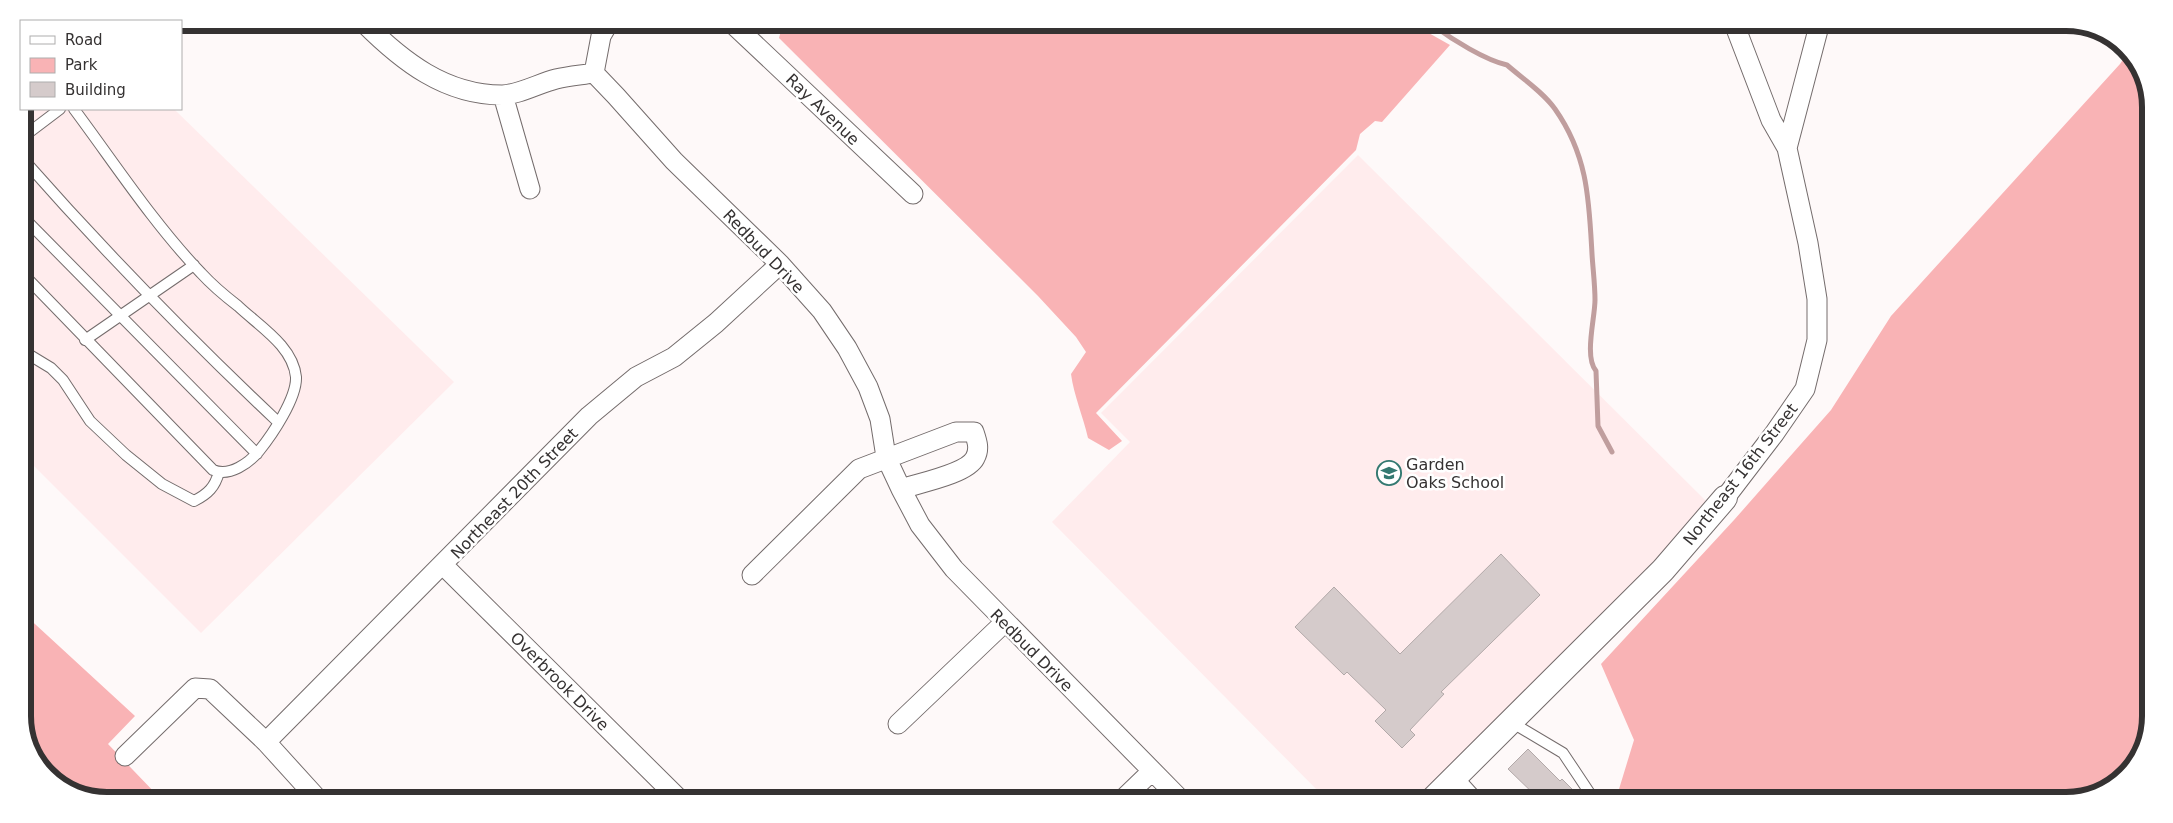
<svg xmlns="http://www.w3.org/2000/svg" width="2173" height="823" font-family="'DejaVu Sans',sans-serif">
<rect width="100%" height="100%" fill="#fef9f9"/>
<path fill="#ffeced" d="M 23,109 L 174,109 L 454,382 L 201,633 L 23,455 Z
M 1358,155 L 1708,503 L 1632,585 L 1417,799 L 1326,799 L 1052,522 L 1130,442 L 1101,413 Z"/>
<path fill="#f9b3b5" d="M 785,24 L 1422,26 L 1427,32 L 1450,45 L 1382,122 L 1375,121 L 1360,134 L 1356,150 L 1096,413 L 1122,441 L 1109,450 L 1088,438 C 1083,416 1074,396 1071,374 L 1086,352 L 1076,337 L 1038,296 L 779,38 L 782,27 Z
M 2128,52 L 2133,56 L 2150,101 L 2145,745 L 2113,786 L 2066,800 L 1616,799 L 1634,740 L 1601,664 L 1734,520 L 1831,410 L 1891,316 L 2120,64 Z
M 23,613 L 135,716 L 108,744 L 158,796 L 80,796 L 54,778 L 23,722 Z"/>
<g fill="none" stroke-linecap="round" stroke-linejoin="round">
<path stroke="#c09e9e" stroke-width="5" d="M 1434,26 C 1453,40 1485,60 1507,65 C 1523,79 1543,92 1555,109 C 1588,156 1589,200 1592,254 C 1593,270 1595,285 1595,300 C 1595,318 1584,357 1596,371 L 1598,426 L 1612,452"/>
</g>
<path fill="#d5cbcb" stroke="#b2a9a9" d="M 1501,554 L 1540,595 L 1441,692 L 1444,694 L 1410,730 L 1415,735 L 1402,748 L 1375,721 L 1386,710 L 1347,672 L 1344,675 L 1295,627 L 1334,587 L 1400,654 Z
M 1528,749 L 1560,781 L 1562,779 L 1574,791 L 1566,799 L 1539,799 L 1508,769 Z"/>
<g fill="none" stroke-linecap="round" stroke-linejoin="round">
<defs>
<path id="service" d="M 23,137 L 60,109
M 23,159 C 104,251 189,338 278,422
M 23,217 L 257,454
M 23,274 L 213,470 C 230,477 249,463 259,451 C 272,435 297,398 296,377 C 293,346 259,326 238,306 C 225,296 212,285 201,273 C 154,224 115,164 74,109
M 85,340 L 194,265
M 23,351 L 51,368 L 63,380 L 90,421 L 126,455 L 162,484 L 194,501 C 208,494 215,487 219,472
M 1511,722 L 1563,753 L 1591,795 L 1590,799"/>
<path id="minor" d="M 364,23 C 402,61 445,95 502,95 C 518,95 540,83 556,79 C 569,76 582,75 594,73
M 733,24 L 913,194
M 1735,26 L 1771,120 L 1787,148
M 594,73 L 616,96 L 674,161 L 780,264 L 822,311 L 847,348 L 868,387 L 880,419 L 886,457 L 901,489 L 920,525 L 954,569 L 1179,798
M 594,73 L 601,36 L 608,24
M 503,95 L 530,189
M 1725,498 L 1774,434 L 1805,389 L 1817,340 L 1817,299 L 1808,243 L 1787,148 L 1819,26
M 443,565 L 677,797
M 752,575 L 859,469 L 956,432 L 974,432 C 977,441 980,449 975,458 C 967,474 919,483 901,489
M 898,724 L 1005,622
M 266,742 L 589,416 L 636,377 L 674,357 L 716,323 L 780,264
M 125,756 L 195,688 L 210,689 L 266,742 L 315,796
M 1453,778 L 1472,799
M 1124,798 L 1152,771"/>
<path id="tertiary" d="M 1433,799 L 1663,570 L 1725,498"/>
</defs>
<use href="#service" stroke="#746c6c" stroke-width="12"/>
<use href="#minor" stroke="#746c6c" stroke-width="21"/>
<use href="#tertiary" stroke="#746c6c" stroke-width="26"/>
<use href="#service" stroke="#fff" stroke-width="10"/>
<use href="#minor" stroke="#fff" stroke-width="19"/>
<use href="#tertiary" stroke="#fff" stroke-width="24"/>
</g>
<defs>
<symbol id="school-ring" viewBox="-11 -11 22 22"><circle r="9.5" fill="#fff" stroke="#337971" stroke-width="1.5"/><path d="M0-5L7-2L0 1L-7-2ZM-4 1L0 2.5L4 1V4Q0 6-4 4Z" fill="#337971"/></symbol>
</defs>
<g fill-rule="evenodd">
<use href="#school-ring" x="1375" y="459" width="28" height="28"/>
</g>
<g text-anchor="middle" stroke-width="5" stroke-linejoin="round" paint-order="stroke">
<g font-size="16" fill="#353232" stroke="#fff">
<text transform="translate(823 109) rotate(44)" y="6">Ray Avenue</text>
<text transform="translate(764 251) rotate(46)" y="6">Redbud Drive</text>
<text transform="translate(1740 474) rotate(-52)" y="6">Northeast 16th Street</text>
<text transform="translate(514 493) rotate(-46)" y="6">Northeast 20th Street</text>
<text transform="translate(1032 650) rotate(45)" y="6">Redbud Drive</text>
<text transform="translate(560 681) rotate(45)" y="6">Overbrook Drive</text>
</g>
<g font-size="16" fill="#353232" stroke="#fff" text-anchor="start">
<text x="1406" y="470">Garden<tspan x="1406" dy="18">Oaks School</tspan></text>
</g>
</g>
<path d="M0 0H2173V823H0ZM107 31H2066A76 76 0 0 1 2142 107V716A76 76 0 0 1 2066 792H107A76 76 0 0 1 31 716V107A76 76 0 0 1 107 31Z" fill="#fff" fill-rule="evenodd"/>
<path fill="none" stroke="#353232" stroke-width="6" d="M107 31H2066A76 76 0 0 1 2142 107V716A76 76 0 0 1 2066 792H107A76 76 0 0 1 31 716V107A76 76 0 0 1 107 31Z"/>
<rect x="20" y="20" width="162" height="90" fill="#ffffff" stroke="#aeadad"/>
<rect x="30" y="36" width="25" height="8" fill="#ffffff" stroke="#aeadad"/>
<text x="65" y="45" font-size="15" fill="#353232">Road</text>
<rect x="30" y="58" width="25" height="15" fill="#f9b3b5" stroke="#aeadad"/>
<text x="65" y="70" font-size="15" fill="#353232">Park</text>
<rect x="30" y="82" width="25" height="15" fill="#d5cbcb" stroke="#aeadad"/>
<text x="65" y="95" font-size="15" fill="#353232">Building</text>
</svg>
